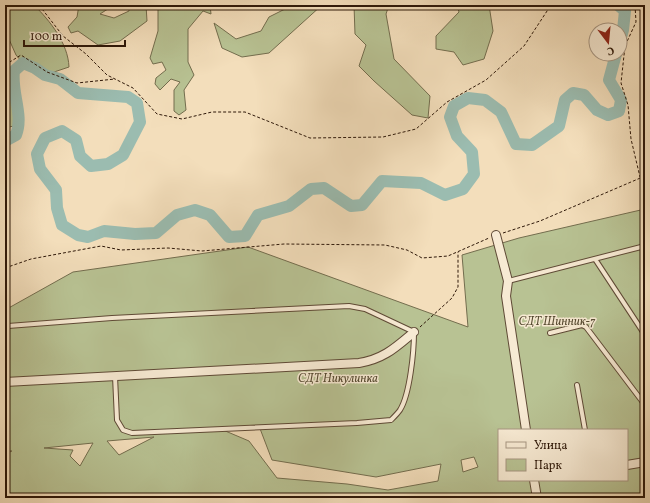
<svg xmlns="http://www.w3.org/2000/svg" width="650" height="503" font-family="Vollkorn,serif">
<rect width="100%" height="100%" fill="#f3debb"/>
<filter id="stains"><feTurbulence type="fractalNoise" baseFrequency=".005" numOctaves="4"/><feColorMatrix values="0 0 0 0 .2 0 0 0 0 .09 0 0 0 0 .02 0 0 0 .5 -.17"/></filter>
<radialGradient id="worn" r=".72"><stop offset=".6" stop-color="#630" stop-opacity="0"/><stop offset="1" stop-color="#630" stop-opacity=".3"/></radialGradient>
<path fill="#b8c293" stroke="#736d4e" fill-rule="evenodd" d="M 5,5 L 34,5 C 50,21 68,43 69,67 L 45,75 L 35,68 L 23,63 L 16,55 L 8,37 L 5,38 Z
M 79,5 L 114,5 L 100,14 L 114,18 L 129,11 L 129,5 L 146,5 L 147,21 L 120,41 L 98,45 L 78,31 L 71,33 L 68,27 L 77,17 Z
M 158,5 L 210,5 L 211,14 L 203,11 L 188,29 L 188,62 L 194,75 L 184,90 L 186,110 L 179,115 L 174,111 L 174,90 L 180,82 L 171,79 L 160,90 L 155,84 L 156,78 L 166,70 L 162,62 L 153,64 L 150,58 L 158,31 Z
M 290,5 L 322,5 L 269,53 L 242,57 L 222,48 L 214,23 L 236,39 L 261,31 L 269,17 L 289,7 Z
M 354,5 L 389,5 L 386,14 L 394,59 L 430,96 L 428,118 L 412,115 L 374,81 L 359,66 L 366,45 L 355,34 Z
M 457,5 L 489,5 L 493,31 L 484,59 L 463,65 L 454,52 L 436,49 L 436,36 L 459,12 Z
M 5,78 L 13,78 L 12,84 L 20,125 L 9,127 L 5,124 Z
M 645,209 L 645,498 L 5,498 L 5,454 L 12,451 L 5,451 L 5,310 L 73,272 L 248,247 L 468,327 L 462,255 L 519,238 ZM 259,426 L 272,460 L 376,477 L 441,464 L 438,481 L 388,490 L 347,484 L 277,478 L 249,441 L 223,430 ZM 499,430 L 627,430 L 627,480 L 499,480 ZM 154,437 L 119,455 L 107,441 ZM 93,443 L 80,466 L 70,456 L 73,450 L 44,448 ZM 474,457 L 478,467 L 463,472 L 461,460 Z"/>
<g fill="none" stroke-linecap="round" stroke-linejoin="round">
<path stroke="#9bbcb0" stroke-width="12" d="M 618,5 L 625,11 L 623,30 L 620,41
M 5,141 L 16,135 C 24,115 11,93 14,71 L 23,63 L 35,68 L 45,75 L 60,79 L 78,93 L 128,97 L 137,103 L 140,122 L 123,155 L 108,164 L 91,166 L 80,156 L 76,140 L 62,131 L 45,138 L 37,154 L 40,169 L 56,190 L 57,208 L 62,225 L 78,235 L 88,237 L 104,231 L 135,234 L 156,233 L 177,215 L 195,210 L 210,215 L 229,237 L 245,236 L 258,215 L 289,206 L 311,189 L 324,188 L 351,206 L 362,205 L 382,181 L 421,183 L 445,195 L 463,189 L 474,174 L 472,152 L 457,136 L 450,117 L 454,106 L 468,98 L 485,100 L 501,112 L 516,144 L 532,145 L 559,126 L 565,100 L 573,93 L 584,95 L 597,110 L 608,115 L 619,111 L 621,100 L 609,80 L 616,54"/>
<defs>
<path id="service" d="M 595,259 L 645,335
M 508,281 L 645,246
M 8,326 L 112,318 L 349,306 L 365,309 L 414,332 C 414,351 410,394 400,410 C 398,413 394,417 391,420 L 357,423 L 132,433 L 123,430 L 117,420 L 115,376
M 550,333 L 582,325 L 586,327 L 645,405
M 577,385 L 585,430"/>
<path id="minor" d="M 496,235 L 508,281 L 506,296 L 526,430
M 5,382 L 359,363 C 384,359 396,347 414,332
M 627,465 L 645,462
M 534,480 L 537,498"/>
</defs>
<use href="#service" stroke="#5f4a36" stroke-width="6"/>
<use href="#minor" stroke="#5f4a36" stroke-width="10"/>
<path stroke="#2e1809" stroke-width="1" stroke-dasharray="3 2" stroke-linecap="butt" d="M 39,5 L 63,36 L 86,54 L 107,75 L 133,88 L 157,114 L 182,119 L 212,112 L 245,112 L 310,138 L 383,137 L 416,129 L 447,102 L 486,80 L 524,46 L 551,5
M 635,5 L 636,22 L 625,46 L 621,83 L 628,105 L 631,139 L 640,177
M 5,65 L 21,55 L 47,72 L 77,83 L 115,79
M 503,233 L 540,221 L 645,176
M 5,268 L 31,259 L 101,246 L 121,250 L 168,248 L 202,251 L 284,244 L 385,245 L 407,250 L 422,258 L 448,256 L 489,238
M 420,327 L 452,298 L 458,287 L 458,252"/>
<use href="#service" stroke="#f7ead3" stroke-width="4"/>
<use href="#minor" stroke="#f7ead3" stroke-width="8"/>
</g>
<g text-anchor="middle" stroke-width="3" stroke-linejoin="round" paint-order="stroke">
<g font-size="12" font-style="italic" fill="#574b32" stroke="#f7ead3">
<text x="557" y="325">СДТ Шинник-7</text>
<text x="338" y="382">СДТ Никулинка</text>
</g>
</g>
<rect width="650" height="503" fill="none" stroke="#f3debb" stroke-width="20"/>
<rect x="6" y="6" width="638" height="491" fill="none" stroke="#2e1809" stroke-width="2"/>
<rect x="10" y="10" width="630" height="483" fill="none" stroke="#2e1809"/>
<rect x="498" y="429" width="130" height="52" fill="#f7ead3" stroke="#a79682"/>
<rect x="506" y="442" width="20" height="6" fill="#f7ead3" stroke="#a79682"/>
<text x="534" y="449" font-size="12" fill="#2e1809">Улица</text>
<rect x="506" y="459" width="20" height="12" fill="#b8c293" stroke="#a79682"/>
<text x="534" y="469" font-size="12" fill="#2e1809">Парк</text>
<g transform="translate(608 42) rotate(164)"><circle r="19" fill="#f7ead3" stroke="#a79682"/>
<path d="M0-3L7 15L0 10L-7 15Z" fill="#8f2418"/>
<text y="-6" font-size="11" font-weight="bold" text-anchor="middle" fill="#2e1809">С</text>
</g>
<path d="M24 40v6h101v-6" fill="none" stroke="#2e1809" stroke-width="2"/>
<text x="30" y="40" font-size="12" fill="#2e1809" stroke="#f7ead3" stroke-width="3" paint-order="stroke">100 m</text>
<rect width="100%" height="100%" filter="url(#stains)"/>
<rect width="100%" height="100%" fill="url(#worn)"/>
</svg>
